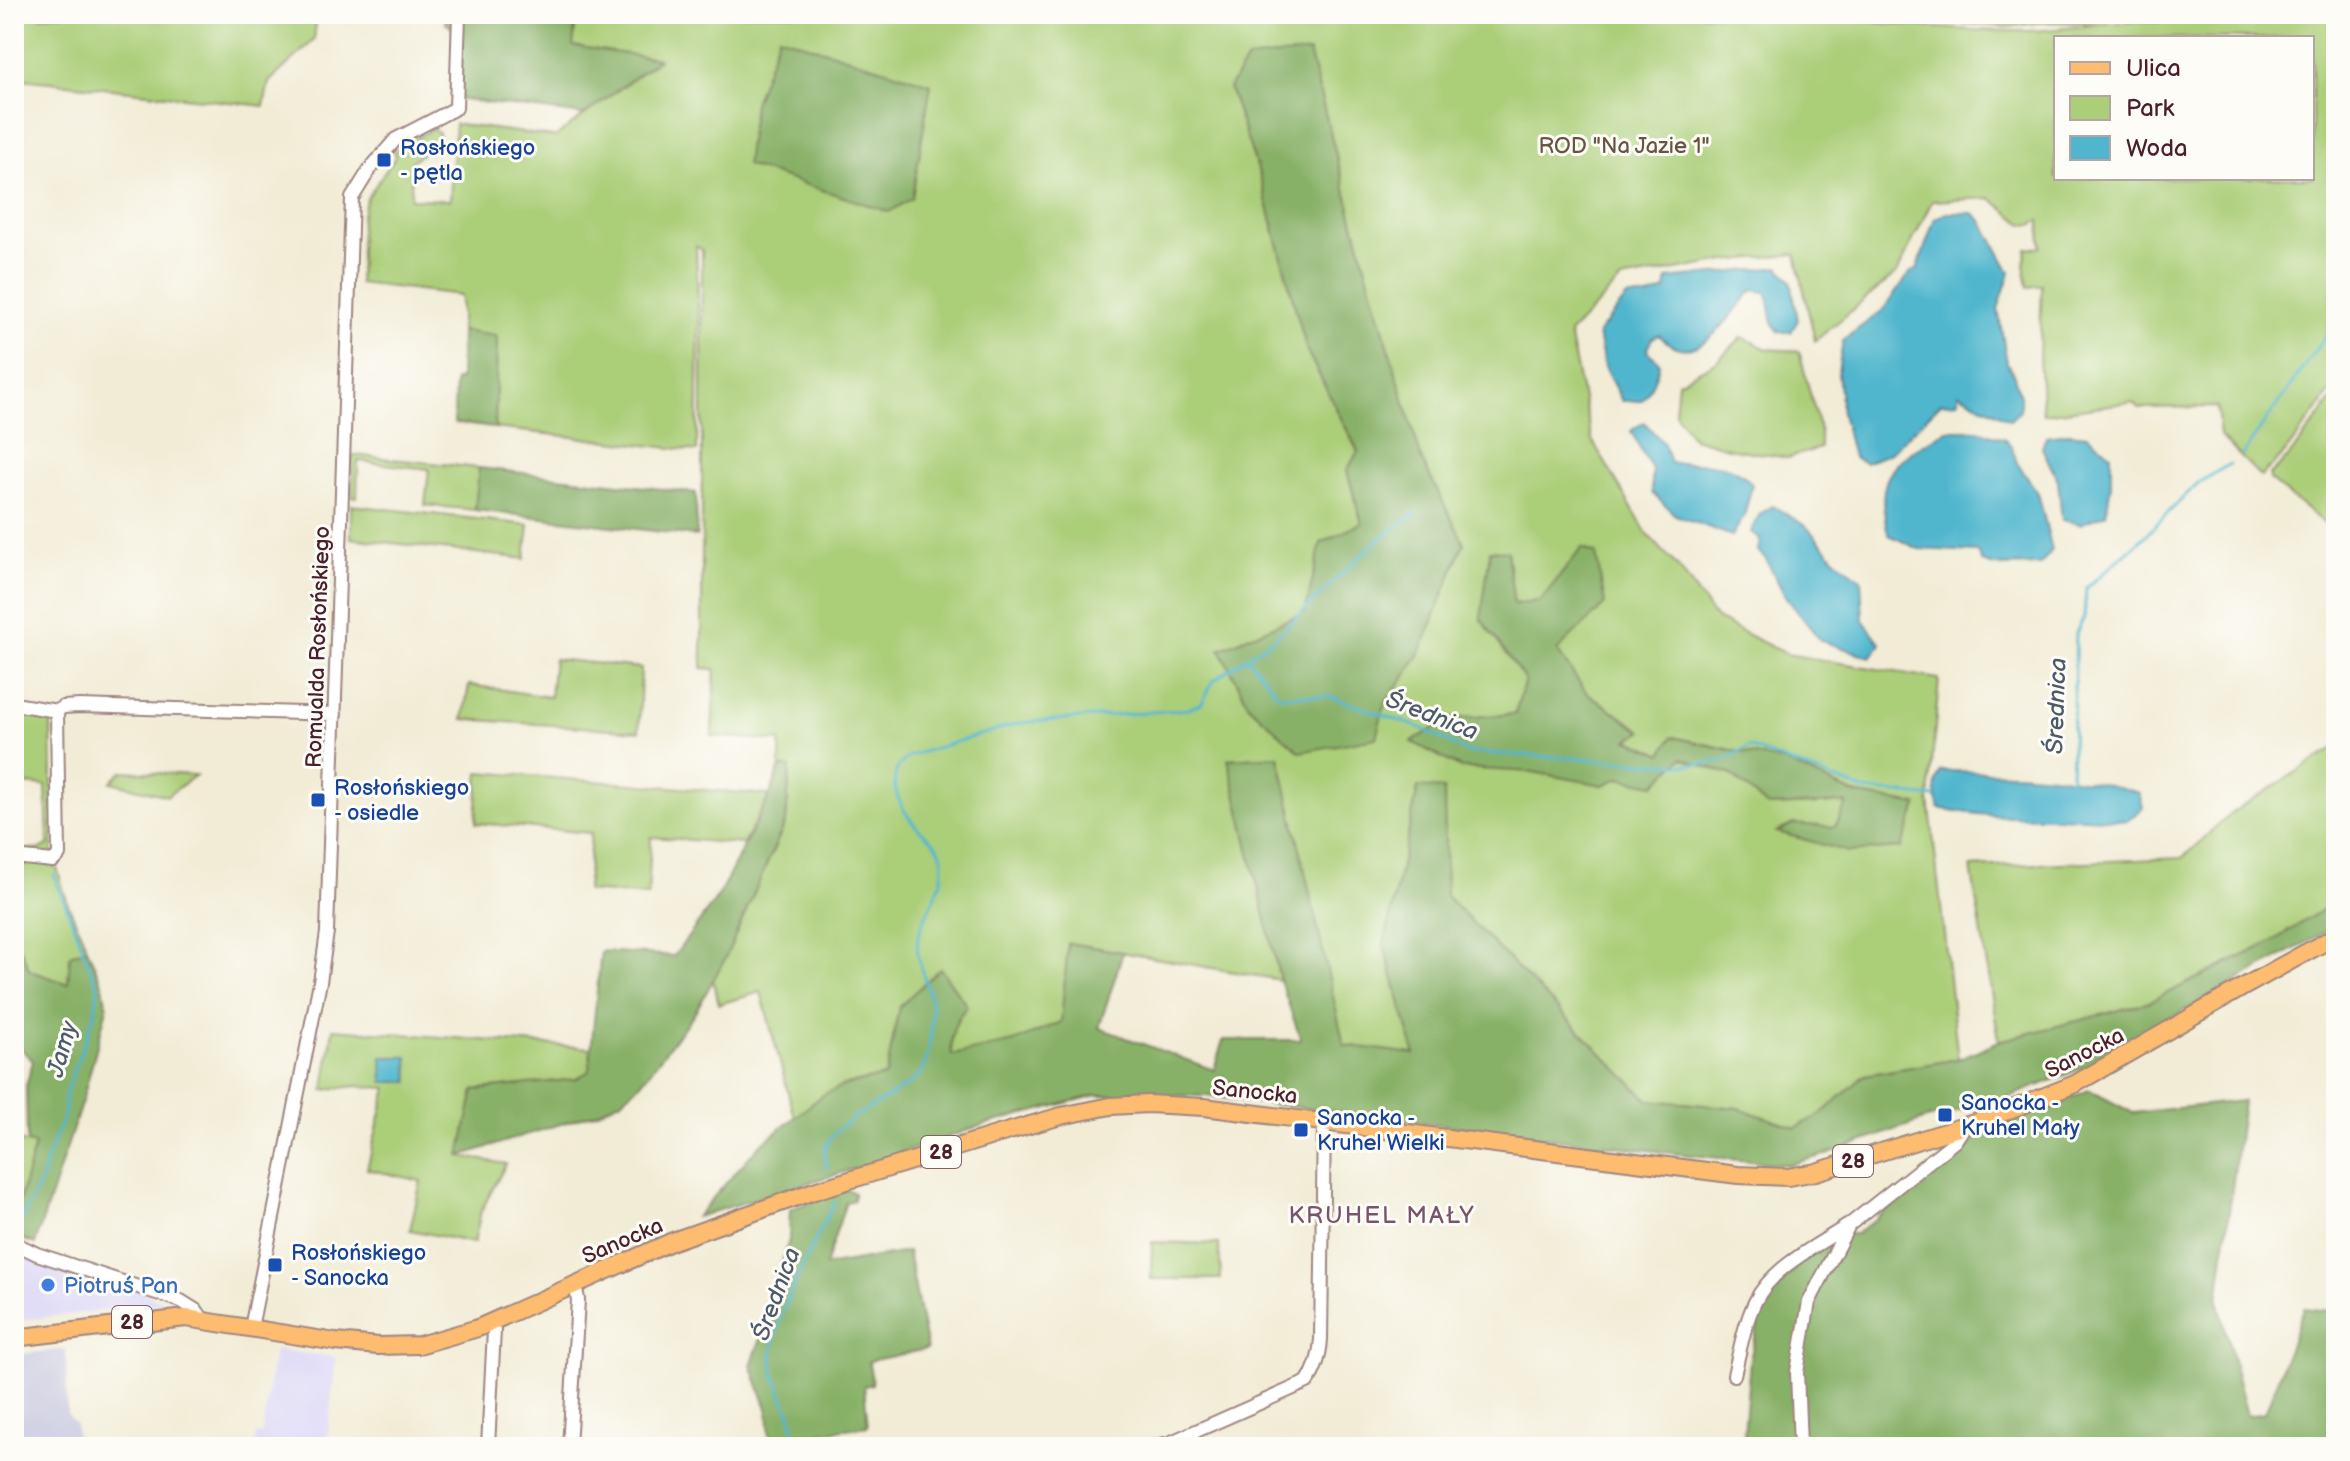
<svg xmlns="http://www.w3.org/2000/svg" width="2350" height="1461" font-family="'Balsamiq Sans',sans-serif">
<rect width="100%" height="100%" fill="#fdfcf7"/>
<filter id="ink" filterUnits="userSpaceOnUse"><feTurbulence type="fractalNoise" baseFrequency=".0125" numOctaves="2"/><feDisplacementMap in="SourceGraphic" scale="16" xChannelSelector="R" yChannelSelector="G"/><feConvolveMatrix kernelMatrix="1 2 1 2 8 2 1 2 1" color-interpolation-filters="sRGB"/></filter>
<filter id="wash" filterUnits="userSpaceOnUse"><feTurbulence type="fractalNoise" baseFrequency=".006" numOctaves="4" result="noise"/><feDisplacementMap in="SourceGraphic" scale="32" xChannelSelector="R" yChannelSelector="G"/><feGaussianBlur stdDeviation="1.8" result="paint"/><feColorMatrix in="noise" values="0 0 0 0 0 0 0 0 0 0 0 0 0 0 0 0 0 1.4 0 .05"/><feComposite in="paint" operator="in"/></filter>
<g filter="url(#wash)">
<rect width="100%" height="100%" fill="#f2ecd6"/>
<path fill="#dbd6f7" d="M 14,1251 L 144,1292 L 164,1303 L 14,1321 Z
M 274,1350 L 336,1357 L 327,1444 L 300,1447 L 255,1447 L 256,1435 L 262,1434 Z"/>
<path fill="#c1c2dd" d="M 66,1349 L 67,1413 L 76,1425 L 77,1447 L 14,1447 L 14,1355 Z"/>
<path fill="#abce78" stroke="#7a7652" stroke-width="2" fill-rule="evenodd" d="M 14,14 L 38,14 L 41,17 L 55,14 L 317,14 L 314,40 L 269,82 L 264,106 L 14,78 Z
M 576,14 L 1806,14 C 1877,23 1949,31 2020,31 C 2057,31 2094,23 2130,22 C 2158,22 2182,23 2209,14 L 2336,14 L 2336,384 L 2286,452 L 2261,477 L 2220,436 L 2217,407 L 2140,408 L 2132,402 L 2043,414 L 2039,357 L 2042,285 L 2028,287 L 2024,264 L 2027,249 L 2041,247 L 2040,220 L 2032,225 L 2023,224 L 1990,198 L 1932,201 L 1897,273 L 1815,341 L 1796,254 L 1725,261 L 1621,280 L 1569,334 L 1592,440 L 1647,534 L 1680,569 L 1716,619 L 1786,654 L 1939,679 L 1929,799 L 1958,1059 L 1865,1075 L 1820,1115 L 1796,1128 L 1738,1108 L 1648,1100 L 1446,896 L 1443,789 L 1384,944 L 1415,1055 L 1343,1045 L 1279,756 L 1228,759 L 1280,980 L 1069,943 L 1064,1045 L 951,1056 L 951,1035 L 956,1020 L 899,1007 L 886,1076 L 845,1085 L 825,1094 L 795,1118 L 761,992 L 719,1004 L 713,980 L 786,822 L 790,767 L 780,767 L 780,741 L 712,736 L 715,669 L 702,668 L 702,250 L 696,246 L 699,322 L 697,451 L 495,428 L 497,336 L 461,331 L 461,295 L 359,283 L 361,218 L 367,198 L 395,157 L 394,151 L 432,129 L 439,133 L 437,149 L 424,152 L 412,161 L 411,199 L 450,200 L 455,124 L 555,137 L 658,60 L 573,46 ZM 2056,38 L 2312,38 L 2312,178 L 2056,178 ZM 1309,52 L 1370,284 L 1422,461 L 1464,543 L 1419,655 L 1384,706 L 1221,649 L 1305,612 L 1362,523 L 1347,471 L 1358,452 L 1307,351 L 1259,173 L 1230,88 ZM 1582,548 L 1605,604 L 1556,651 L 1586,692 L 1642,731 L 1627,739 L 1662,754 L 1673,737 L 1786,762 L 1854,794 L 1917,805 L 1901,848 L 1793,825 L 1835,827 L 1847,803 L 1767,806 L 1732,775 L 1681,758 L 1654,785 L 1618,778 L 1603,785 L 1533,772 L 1413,743 L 1448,719 L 1515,714 L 1525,680 L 1481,619 L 1507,551 L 1513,604 L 1540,602 Z
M 1839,14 L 2194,14 L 2168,18 L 2113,18 L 2089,23 L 2044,22 L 2007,27 Z
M 1742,337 L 1767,349 L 1799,351 L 1820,431 L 1820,448 L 1788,458 L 1728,448 L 1693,438 L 1675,413 L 1678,382 L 1716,362 Z
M 2336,394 L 2336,533 L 2271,481 L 2269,476 L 2289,457 Z
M 352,455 L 479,468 L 475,510 L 425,505 L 429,469 L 358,461 L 357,497 L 352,497 Z
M 351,505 L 529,525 L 525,559 L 351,538 Z
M 554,659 L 641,668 L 639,731 L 463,719 L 469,685 L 550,697 Z
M 14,707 L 51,715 L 53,856 L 28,855 L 29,849 L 38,850 L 48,845 L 46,786 L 14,783 Z
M 2336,747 L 2336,901 L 2270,943 L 2147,1003 L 1999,1041 L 1971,867 L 2182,858 L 2233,812 Z
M 122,771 L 196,775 L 167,796 L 111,782 Z
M 479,772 L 770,795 L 743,844 L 651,837 L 648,896 L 587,891 L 591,833 L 476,823 Z
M 14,860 L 56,865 L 68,904 L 87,948 L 70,956 L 68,984 L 30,971 L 14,935 Z
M 333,1029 L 591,1048 L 589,1071 L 576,1079 L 474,1090 L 460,1156 L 506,1164 L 481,1211 L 474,1243 L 410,1230 L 421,1181 L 367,1169 L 387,1088 L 356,1086 L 324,1090 Z
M 14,1140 L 35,1145 L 14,1219 Z
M 1152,1242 L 1219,1244 L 1221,1279 L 1151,1279 Z"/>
<path fill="#88b168" stroke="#69684a" stroke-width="2" d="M 446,14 L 576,14 L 573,46 L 659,59 L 584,115 L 456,99 L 453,29 L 445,22 Z
M 779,36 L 931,84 L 912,198 L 889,212 L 746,165 L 754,103 Z
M 1309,52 L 1370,284 L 1422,461 L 1464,543 L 1419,655 L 1384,706 L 1376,738 L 1300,752 L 1249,706 L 1220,649 L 1305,612 L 1321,543 L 1362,523 L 1347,471 L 1358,451 L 1307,351 L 1259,173 L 1229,88 L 1247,59 Z
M 461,331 L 497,336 L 495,428 L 454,423 L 455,380 L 460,380 Z
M 479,468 L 696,493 L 697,536 L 475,510 Z
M 1582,548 L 1596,554 L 1605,604 L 1557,651 L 1586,692 L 1642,732 L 1628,740 L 1662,754 L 1672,737 L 1786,762 L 1854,794 L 1918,805 L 1901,848 L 1849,852 L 1777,832 L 1793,824 L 1835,827 L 1847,803 L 1767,806 L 1732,775 L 1682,758 L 1654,785 L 1619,778 L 1603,785 L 1533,772 L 1461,768 L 1412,742 L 1448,719 L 1515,714 L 1525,680 L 1481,619 L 1490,550 L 1507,551 L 1514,604 L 1540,601 Z
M 1279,756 L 1344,1045 L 1415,1054 L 1384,945 L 1418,787 L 1444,789 L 1446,896 L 1648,1100 L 1738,1108 L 1796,1128 L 1820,1115 L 1865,1075 L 1958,1059 L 1999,1041 L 2147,1003 L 2270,943 L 2336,901 L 2336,926 L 2176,1015 L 2105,1059 L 1997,1102 L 1926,1119 L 1824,1155 L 1788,1165 L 1680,1154 L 1206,1096 L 1097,1095 L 983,1125 L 864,1166 L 696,1217 L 759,1146 L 824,1094 L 845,1085 L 886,1076 L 899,1007 L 940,968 L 967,1006 C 954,1022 950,1035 952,1055 L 1014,1042 L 1061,1022 L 1068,943 L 1123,952 L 1099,1028 L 1214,1070 L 1223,1040 L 1301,1040 L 1280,980 L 1228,759 Z
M 780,767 L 790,767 L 786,821 L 725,959 L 694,1014 L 641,1083 L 622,1100 L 598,1112 L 460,1156 L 474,1090 L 576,1079 L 589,1071 L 601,951 L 674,956 L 719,895 L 770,795 Z
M 14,935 L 30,971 L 68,984 L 70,955 L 87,948 L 103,986 L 107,1008 L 83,1098 L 35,1244 L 14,1236 L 14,1219 L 35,1145 L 27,1143 L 26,1086 L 33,1061 L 21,1049 L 14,1036 Z
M 2089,1090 L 2133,1113 L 2243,1101 L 2218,1300 L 2247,1416 L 2265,1413 L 2304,1308 L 2336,1312 L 2336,1447 L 1743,1447 L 1750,1360 L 1763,1304 L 1803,1259 L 1840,1234 L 1856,1234 L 1988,1130 Z
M 847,1189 L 854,1193 L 854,1200 L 846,1202 L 825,1266 L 908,1252 L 927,1349 L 869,1361 L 872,1384 L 864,1386 L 868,1426 L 770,1439 L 768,1411 L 751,1365 L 773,1306 L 778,1275 L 789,1240 L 790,1209 Z"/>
<path fill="#4fb6cd" stroke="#4c6a7c" stroke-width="2" d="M 1947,213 L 1973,213 L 1982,221 L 2010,272 L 1998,309 L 2007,363 L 2014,376 L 2020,396 L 2020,410 L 2010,420 L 1958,393 L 1958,402 L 1941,403 L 1889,454 L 1865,463 L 1853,457 L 1842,413 L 1838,372 L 1843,340 L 1882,311 L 1911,272 L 1917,270 L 1935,218 Z
M 1779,267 L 1791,281 L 1798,320 L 1791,332 L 1779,332 C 1768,319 1773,307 1766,292 L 1753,290 C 1729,314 1696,376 1659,335 L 1652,338 L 1647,351 L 1659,362 C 1659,371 1648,395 1641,401 L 1622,401 L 1604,367 L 1598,333 L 1627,297 L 1648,297 L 1666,290 L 1668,279 Z
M 1644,422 L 1664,444 L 1670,463 C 1698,463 1736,460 1752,485 L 1744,516 L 1732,536 L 1675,515 L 1652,493 L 1652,470 L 1631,431 Z
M 1947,430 L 1977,430 L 2005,439 L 2012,447 L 2017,463 L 2038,493 L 2052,550 L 2040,565 L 1994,566 L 1982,562 L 1978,552 L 1919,549 L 1889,535 C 1885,526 1886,519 1884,510 C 1877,464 1914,451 1947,430 Z
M 2069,433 L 2087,435 L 2111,455 L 2111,485 L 2106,514 L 2080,524 L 2062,520 L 2058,481 L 2042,448 L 2046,436 Z
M 1773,506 L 1806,526 L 1835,559 L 1861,579 L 1863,620 L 1881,644 L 1871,657 L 1821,641 L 1785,596 L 1766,559 L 1758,551 L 1760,539 L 1751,532 L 1760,514 Z
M 1941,771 C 2008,772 2075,773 2139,793 L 2143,808 L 2127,821 C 2065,814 1999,821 1939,808 C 1934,795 1934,784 1941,771 Z
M 382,1057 L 408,1057 L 409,1082 L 383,1082 Z"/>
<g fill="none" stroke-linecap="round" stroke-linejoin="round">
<path stroke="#4fb6cd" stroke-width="3" d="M 2242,455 L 2336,321
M 1248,659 L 1279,695 L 1328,696 L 1421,728 L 1467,752 L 1688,765 L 1721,761 L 1749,747 L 1863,790 L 1935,797
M 2071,779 L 2076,633 L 2084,617 L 2086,588 L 2141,540 L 2198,483 L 2230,464
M 827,1168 C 826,1163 824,1154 825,1149 C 832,1119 902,1096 919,1075 C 930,1061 931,1032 932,1015 C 933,989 914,966 918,938 C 923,911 948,886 942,857 C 940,845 928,838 920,830 C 907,818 892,794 895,776 C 896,767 903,762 909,756 L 1020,723 L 1188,709 L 1202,703 L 1213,681 L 1277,636 L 1372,545 L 1416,513
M 15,1233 L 42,1178 L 47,1158 L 65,1113 L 65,1095 L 95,1013 L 98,987 L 54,875
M 791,1447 C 792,1441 795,1435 794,1429 C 790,1404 773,1384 772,1358 C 771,1322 817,1236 835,1202"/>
</g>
</g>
<g filter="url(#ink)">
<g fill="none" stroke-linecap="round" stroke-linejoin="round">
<defs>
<path id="minor" d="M 14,704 L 57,711 L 63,707 L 80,706 L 335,714
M 14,857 L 53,861 L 59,855 L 57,711
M 14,1243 L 37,1254 L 181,1301 L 197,1311 L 204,1321
M 251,1328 L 320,982 L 327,932 L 352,198 L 370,169 L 396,139 L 456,108 L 459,14
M 1734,1375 C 1740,1350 1744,1325 1755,1302 C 1772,1267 1815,1247 1847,1226
M 488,1447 L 494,1330 L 492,1321
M 569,1447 L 578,1300 L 575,1283
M 1152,1447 L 1169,1443 L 1307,1382 C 1317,1369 1320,1355 1321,1339 L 1324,1121
M 1800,1447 L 1797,1372 L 1809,1302 L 1849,1225 L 1955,1141 L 1965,1126"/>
<path id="major" d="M 14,1338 L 186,1318 L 336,1342 L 378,1346 L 419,1345 L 478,1328 L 673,1241 L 814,1191 L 999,1134 L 1061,1116 L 1111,1106 L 1148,1104 L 1204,1107 L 1738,1175 L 1788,1177 L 1816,1172 L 1987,1119 L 2075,1084 L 2245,986 L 2336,936"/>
</defs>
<use href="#minor" stroke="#9e8680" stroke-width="16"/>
<use href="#major" stroke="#9e8680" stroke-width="20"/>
<use href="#minor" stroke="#fff" stroke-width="12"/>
<use href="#major" stroke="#fdbc70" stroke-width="16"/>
</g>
</g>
<g fill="#1a4fb4" stroke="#fdfcf7" stroke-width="3">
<rect x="376" y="152" width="16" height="16" rx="4"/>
<rect x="310" y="792" width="16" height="16" rx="4"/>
<rect x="1937" y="1107" width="16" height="16" rx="4"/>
<rect x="1293" y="1122" width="16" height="16" rx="4"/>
<rect x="267" y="1257" width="16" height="16" rx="4"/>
</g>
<circle fill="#3f7fe0" stroke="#fdfcf7" stroke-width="3" cx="48" cy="1285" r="8"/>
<g text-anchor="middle" stroke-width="6" stroke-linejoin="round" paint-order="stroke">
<g fill="#fdfcf7" stroke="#806168" stroke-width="2">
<rect x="921" y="1136" width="40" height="32" rx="6"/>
<rect x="1833" y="1145" width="40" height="32" rx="6"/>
<rect x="112" y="1306" width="40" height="32" rx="6"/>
</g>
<g font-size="20" font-weight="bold" fill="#4a1f2b">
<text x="941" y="1159">28</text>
<text x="1853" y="1168">28</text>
<text x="132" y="1329">28</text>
</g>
<g font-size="22" fill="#675442" stroke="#fdfcf7">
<text x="1624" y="153">ROD "Na Jazie 1"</text>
</g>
<g font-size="22" fill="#164399" stroke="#fdfcf7" text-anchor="start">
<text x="400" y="155">Rosłońskiego<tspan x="400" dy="25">- pętla</tspan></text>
<text x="334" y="795">Rosłońskiego<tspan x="334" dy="25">- osiedle</tspan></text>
<text x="1961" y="1110">Sanocka -<tspan x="1961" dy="25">Kruhel Mały</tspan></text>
<text x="1317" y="1125">Sanocka -<tspan x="1317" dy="25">Kruhel Wielki</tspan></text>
<text x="291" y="1260">Rosłońskiego<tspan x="291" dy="25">- Sanocka</tspan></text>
</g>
<g font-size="22" fill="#4a1f2b" stroke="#fdfcf7">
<text transform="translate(317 647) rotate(-88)" y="8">Romualda Rosłońskiego</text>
<text transform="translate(2084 1052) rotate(-27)" y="8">Sanocka</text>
<text transform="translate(1255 1091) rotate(6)" y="8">Sanocka</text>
<text transform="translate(622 1240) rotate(-23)" y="8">Sanocka</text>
</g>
<g font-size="22" fill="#366cbe" stroke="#fdfcf7" text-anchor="start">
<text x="64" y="1293">Piotruś Pan</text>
</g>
<g font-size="24" font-style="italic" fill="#4c5b6c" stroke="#fdfcf7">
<text transform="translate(2056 706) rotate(-88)" y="8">Średnica</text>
<text transform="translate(1432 715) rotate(21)" y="8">Średnica</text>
<text transform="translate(62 1049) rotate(-74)" y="8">Jamy</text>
<text transform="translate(776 1294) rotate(-70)" y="8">Średnica</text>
</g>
<g font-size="24" letter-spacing="2" fill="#78556d" stroke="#fdfcf7">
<text x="1382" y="1223">KRUHEL MAŁY</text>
</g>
</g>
<rect width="2350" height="1461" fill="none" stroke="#fdfcf7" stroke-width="48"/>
<rect x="2054" y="36" width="260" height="144" fill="#fdfcf7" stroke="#b5a4a5" stroke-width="2"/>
<rect x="2070" y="62" width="40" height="12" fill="#fdbc70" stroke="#b5a4a5" stroke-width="2"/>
<text x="2126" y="76" font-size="24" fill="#4a1f2b">Ulica</text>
<rect x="2070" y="96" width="40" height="24" fill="#abce78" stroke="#b5a4a5" stroke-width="2"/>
<text x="2126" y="116" font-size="24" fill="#4a1f2b">Park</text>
<rect x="2070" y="136" width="40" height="24" fill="#4fb6cd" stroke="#b5a4a5" stroke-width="2"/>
<text x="2126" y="156" font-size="24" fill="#4a1f2b">Woda</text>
</svg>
